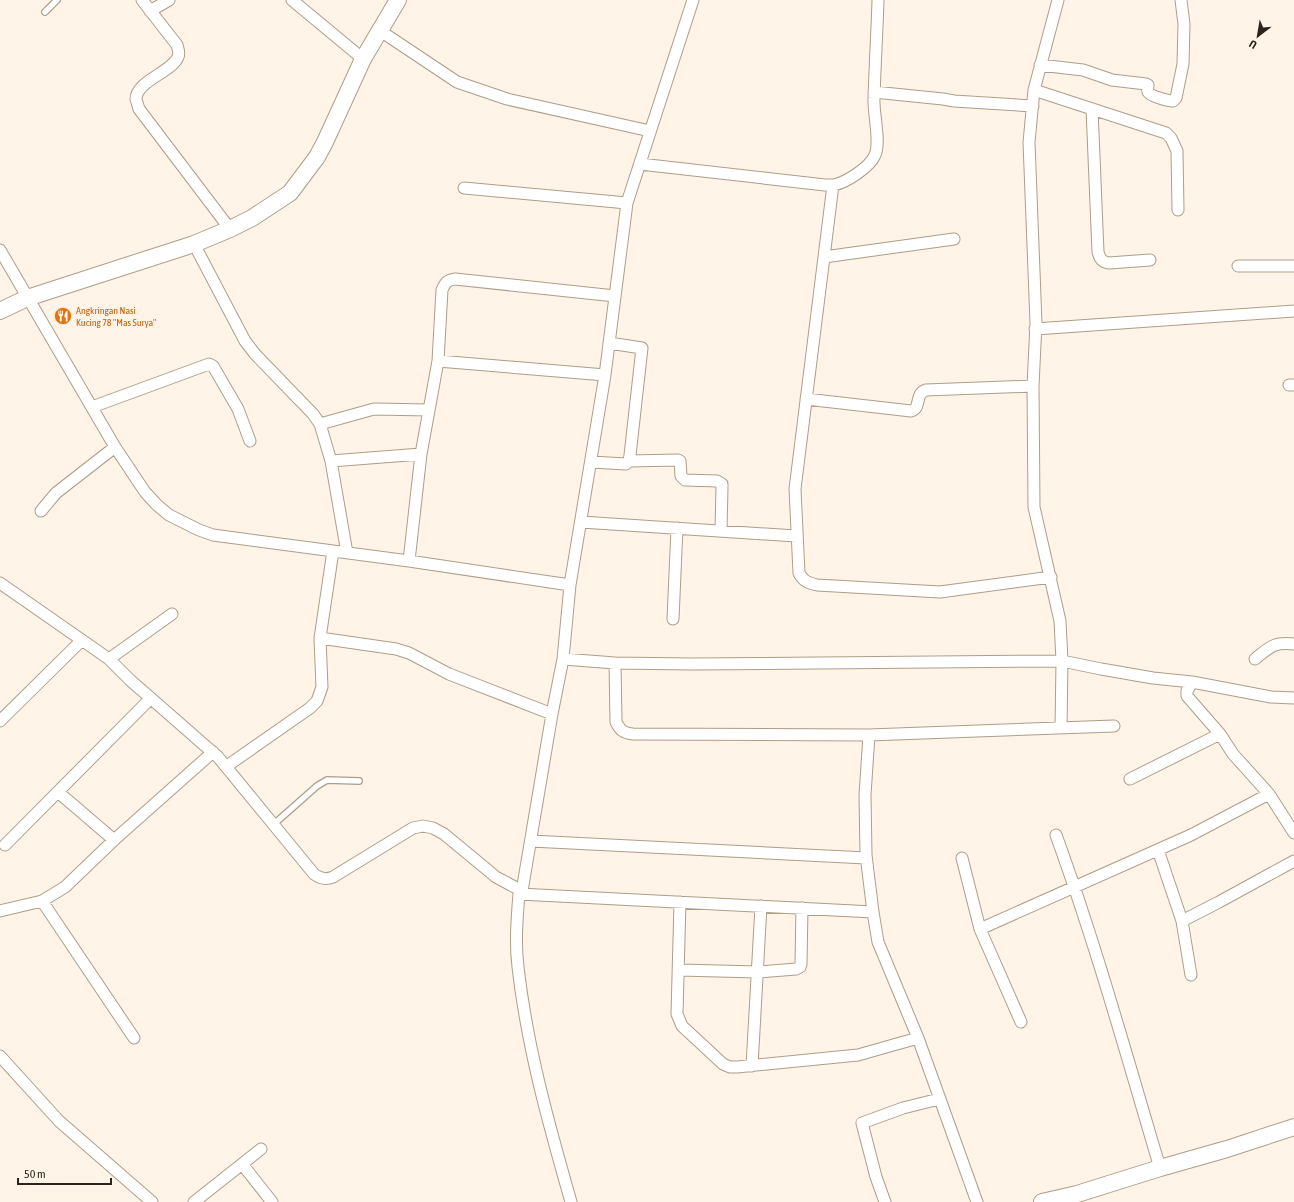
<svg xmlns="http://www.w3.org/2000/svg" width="1294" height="1202" font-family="'Asap Condensed',sans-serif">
<rect width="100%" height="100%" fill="#fff4e7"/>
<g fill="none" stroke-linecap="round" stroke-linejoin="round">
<defs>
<path id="lane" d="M 45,12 L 57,0
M 274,824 L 317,786 L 327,780 L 359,781"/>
<path id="street" d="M 142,0 L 177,45 C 178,49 180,53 178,57 C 172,72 136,81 136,99 C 137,102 138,106 139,109 L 230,229
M 292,0 L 363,59
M 1058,0 L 1034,90 L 1029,142 L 1036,323 L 1033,386 L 1034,507 L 1060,621 L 1062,661 L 1061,728
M 150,11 L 169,0
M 379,30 L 457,82 L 507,99 L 650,131
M 1040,65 L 1083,70 L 1112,80 L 1146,84 L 1148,85 C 1148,87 1147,90 1148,92 C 1149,96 1169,101 1173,101 L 1176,98 L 1183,64 L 1184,24 L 1181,0
M 1034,90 L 1166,133 L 1171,138 L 1177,151 L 1178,210
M 874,92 L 943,99 L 954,101 L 1033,106
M 1092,109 L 1098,252 C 1100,259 1102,262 1109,263 L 1150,260
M 640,164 L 825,185 C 828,185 831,185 834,185 C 847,182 870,167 875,155 C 881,142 873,113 874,98 C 875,65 877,33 878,0
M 833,185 L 795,489 L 799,573 C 803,581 808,583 817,585 L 940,592 L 1051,577
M 464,188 L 627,203
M 194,244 L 245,341 L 255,354 L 313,414 L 320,424 L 331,461 L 347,553
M 0,250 L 115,447 L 145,492 L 157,505 L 169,515 L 199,530 L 213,535 L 409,561 L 570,585
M 824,257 L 954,239
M 1238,266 L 1294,266
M 1035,329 L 1294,311
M 438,361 L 605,375
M 1289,385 L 1294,385
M 806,399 L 911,411 C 922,408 914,394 926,390 L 1033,386
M 92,407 L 209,364 L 213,366 L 238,409 L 250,441
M 320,424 L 374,409 L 429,410
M 331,461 L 421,454
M 629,461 L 678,460 L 680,461 L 681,476 L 685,480 L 717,481 L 722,484 L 722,487 L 721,531
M 591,462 L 626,464 L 629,461 L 630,455 L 642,348 L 609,343
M 41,511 L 56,493 L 115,447
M 581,522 L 796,536
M 409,561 L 421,454 L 438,361 L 442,290 C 445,283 447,280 455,279 L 615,296
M 0,583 L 109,659 L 130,680 L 218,757 L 314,874 C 321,879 326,880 333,877 L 413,828 L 423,826 L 433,828 L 444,834 L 496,877 L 522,891
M 673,619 L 677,528
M 320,638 L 396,649 L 409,653 L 449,674 L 552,714
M 109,659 L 172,614
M 563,659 L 615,663 L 693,664 L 1062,661 L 1101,669 L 1153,678 L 1192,682 L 1271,697 L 1294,698
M 1255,659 C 1270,647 1273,642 1294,644
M 615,663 L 616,722 C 620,730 623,733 633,734 L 869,735 L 1114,726
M 1192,682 L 1187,691 L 1187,696 L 1220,734 L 1233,754 L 1269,794 L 1294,833
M 0,721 L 82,640
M 869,735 L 865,795 L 866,855 L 873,912 L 878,942 L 918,1038 L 977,1202
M 227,766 L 310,708 L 317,701 L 322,687 L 320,638 L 333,551
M 1130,779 L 1220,734
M 58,792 L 114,840
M 1056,835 C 1096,945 1127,1057 1160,1168
M 531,841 L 866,858
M 5,845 L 151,698
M 1158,850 L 1182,921 L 1219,902 L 1294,861
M 962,858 L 980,929 L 1021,1022
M 519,894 L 873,912
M 42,901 L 134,1038
M 680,902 L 677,1014 L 682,1026 L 723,1064 L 730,1067 L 737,1067 L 858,1055 L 918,1038
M 0,911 L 42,901 L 65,887 L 114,840 L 213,752
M 1182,921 L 1191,975
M 980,929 L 1191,835 L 1269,794
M 679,970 L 758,972 L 796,969 L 800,967 L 801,964 L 802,908
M 0,1056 L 59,1121 L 152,1202
M 752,1066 L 761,906
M 242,1164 L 272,1202
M 194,1202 L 261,1149
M 571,1202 C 549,1125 527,1047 518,967 C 515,943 517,918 519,894 L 522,891 L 552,714 L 563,659 L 570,585 L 605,375 L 627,203 L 693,0
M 885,1202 L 876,1177 L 862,1123 L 903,1108 L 939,1099"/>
<path id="secondary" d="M 0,311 L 27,298 L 194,244 L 230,229 L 252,218 L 290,193 L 317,157 L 325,142 L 363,59 L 398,0
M 1042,1202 L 1077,1194 L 1160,1168 L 1227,1149 L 1294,1127"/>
</defs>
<use href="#lane" stroke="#ae9d88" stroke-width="8"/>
<use href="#street" stroke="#ae9d88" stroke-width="13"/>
<use href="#secondary" stroke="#ae9d88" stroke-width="18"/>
<use href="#lane" stroke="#fff" stroke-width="5.5"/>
<use href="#street" stroke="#fff" stroke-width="11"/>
<use href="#secondary" stroke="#fff" stroke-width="16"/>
</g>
<defs>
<symbol id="restaurant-disc" viewBox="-11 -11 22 22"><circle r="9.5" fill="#e8710a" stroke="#fff4e7"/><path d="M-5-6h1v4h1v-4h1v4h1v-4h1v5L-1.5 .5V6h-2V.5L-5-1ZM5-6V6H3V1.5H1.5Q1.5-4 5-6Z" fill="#fff"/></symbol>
</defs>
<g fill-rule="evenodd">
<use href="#restaurant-disc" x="53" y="306" width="20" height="20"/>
</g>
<g text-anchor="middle" stroke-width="4" stroke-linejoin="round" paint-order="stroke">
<g font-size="10" fill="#c56008" stroke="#fff4e7" text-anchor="start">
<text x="76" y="314">Angkringan Nasi<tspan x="76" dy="12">Kucing 78 "Mas Surya"</tspan></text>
</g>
</g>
<g transform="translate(1258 36) rotate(211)" stroke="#fff4e7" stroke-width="3" paint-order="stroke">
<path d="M0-3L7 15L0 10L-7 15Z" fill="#2b241c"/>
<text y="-6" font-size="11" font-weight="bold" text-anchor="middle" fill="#2b241c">U</text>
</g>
<path d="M18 1178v6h93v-6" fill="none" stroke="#2b241c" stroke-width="2"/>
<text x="24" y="1178" font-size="12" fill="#2b241c" stroke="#fff4e7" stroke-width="3" paint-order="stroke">50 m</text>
</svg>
